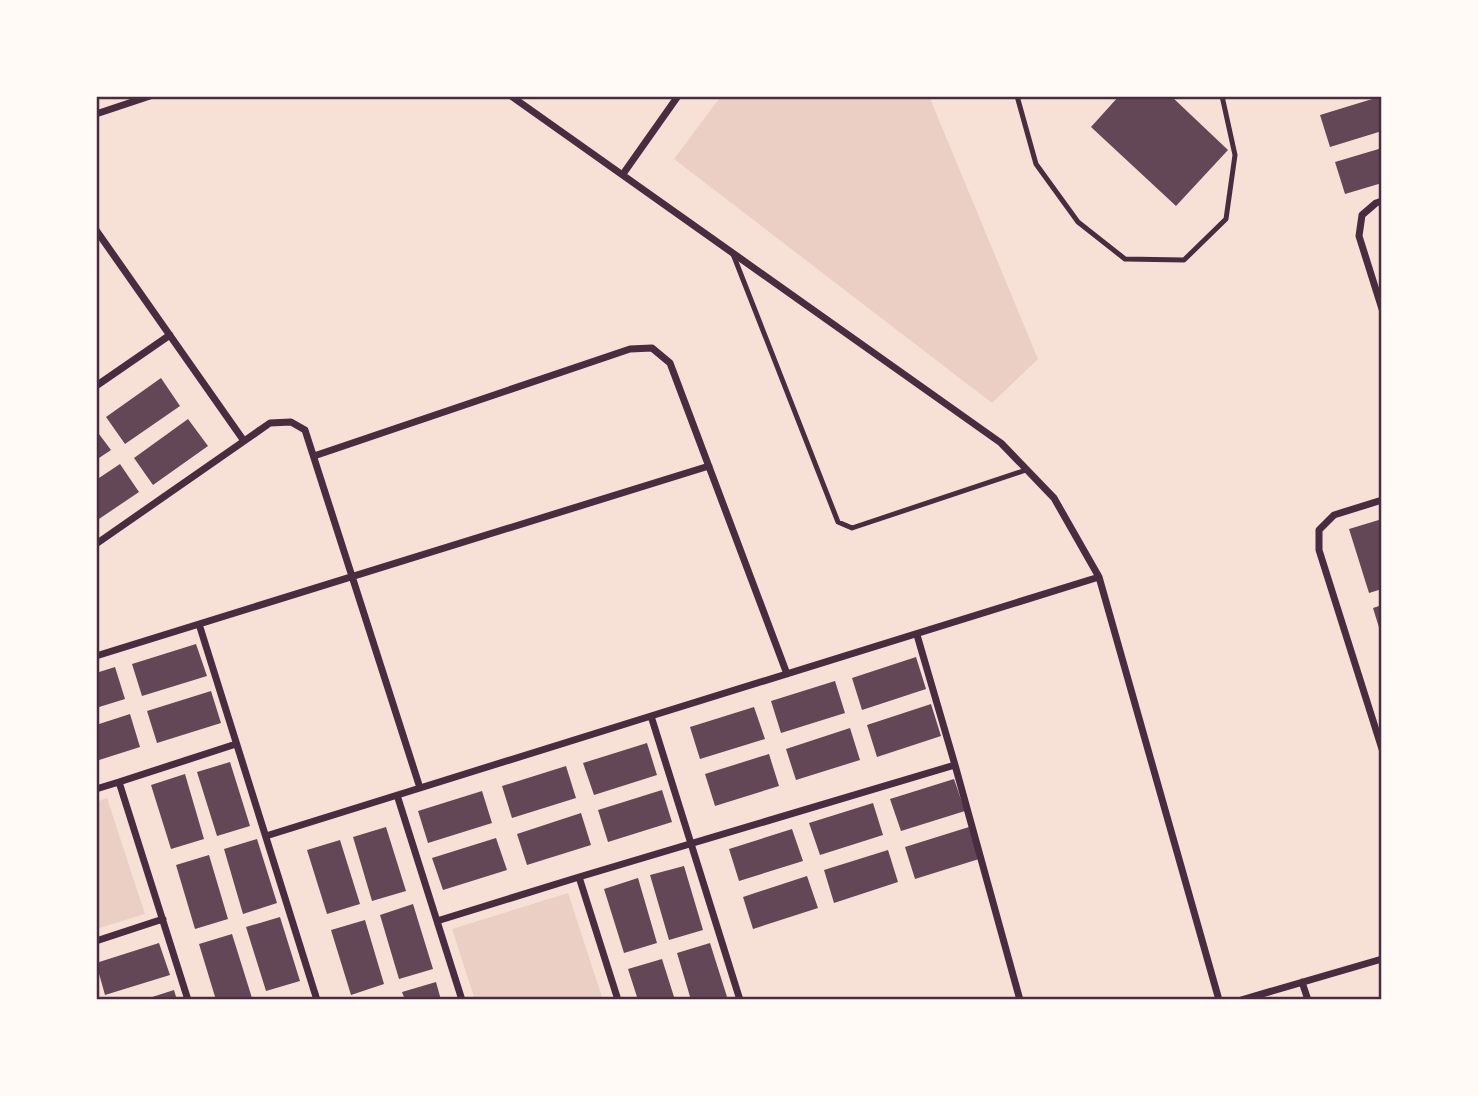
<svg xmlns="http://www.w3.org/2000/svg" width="1478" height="1096" font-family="Poppins,sans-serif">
<rect width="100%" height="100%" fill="#f7e1d7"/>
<path fill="#ebcfc5" d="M 721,96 L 929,96 L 1038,359 L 992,403 L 674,159 Z
M 107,798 L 145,914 L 96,929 L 96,802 Z
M 568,893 L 603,1000 L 475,1000 L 452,929 Z"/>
<path fill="#644757" d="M 1119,96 L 1171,96 L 1228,150 L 1176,206 L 1091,127 Z
M 1382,96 L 1382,131 L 1330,147 L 1320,115 Z
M 1382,148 L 1382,183 L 1345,194 L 1335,162 Z
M 161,378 L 180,406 L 125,444 L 106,417 Z
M 188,419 L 208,446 L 153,485 L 134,458 Z
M 96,430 L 111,450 L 96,460 Z
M 120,464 L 139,492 L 96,521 L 96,480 Z
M 1382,519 L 1382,589 L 1369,593 L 1349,529 Z
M 1382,605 L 1382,634 L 1381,634 L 1373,608 Z
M 196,644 L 207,676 L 142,696 L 132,664 Z
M 916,657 L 926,689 L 862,710 L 852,678 Z
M 115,667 L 125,699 L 96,708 L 96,673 Z
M 835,681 L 845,713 L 781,733 L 771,701 Z
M 211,691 L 221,723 L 157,743 L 147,711 Z
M 931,704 L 941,736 L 877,757 L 867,725 Z
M 754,707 L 765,739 L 700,759 L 690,727 Z
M 130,714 L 140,747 L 96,761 L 96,725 Z
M 850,728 L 860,760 L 796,780 L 786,749 Z
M 647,743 L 657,775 L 594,795 L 583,763 Z
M 769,754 L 779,786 L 715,806 L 705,774 Z
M 230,762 L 250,826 L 217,836 L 197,772 Z
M 566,766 L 576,798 L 512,818 L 502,786 Z
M 185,774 L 204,839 L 171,849 L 151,785 Z
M 954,779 L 965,811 L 901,831 L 890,799 Z
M 662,790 L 672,822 L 608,842 L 598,810 Z
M 482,791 L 492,823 L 428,843 L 418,811 Z
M 873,803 L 883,835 L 820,855 L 809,823 Z
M 581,813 L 591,845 L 527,865 L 517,834 Z
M 386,827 L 406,891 L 372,901 L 353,837 Z
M 969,827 L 979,859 L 915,879 L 905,847 Z
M 792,829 L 803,861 L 739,881 L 729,849 Z
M 496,838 L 507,870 L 443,890 L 432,858 Z
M 257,839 L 277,903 L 243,914 L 224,849 Z
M 340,840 L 360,904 L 327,914 L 307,850 Z
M 888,850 L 898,882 L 834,903 L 824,870 Z
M 209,855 L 228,919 L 195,929 L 176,865 Z
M 684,866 L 703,930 L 669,940 L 650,875 Z
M 807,876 L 818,908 L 753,929 L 743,897 Z
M 638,878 L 657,943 L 624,953 L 604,889 Z
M 413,904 L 433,969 L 399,979 L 380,915 Z
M 280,917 L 300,981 L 266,991 L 246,927 Z
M 365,920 L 384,984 L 351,995 L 331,930 Z
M 232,934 L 252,998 L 245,1000 L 216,1000 L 199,944 Z
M 159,943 L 170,975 L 105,995 L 96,963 Z
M 710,943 L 728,1000 L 691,1000 L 677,953 Z
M 662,959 L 675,1000 L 638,1000 L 628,969 Z
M 436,982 L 441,1000 L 405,1000 L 402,992 Z
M 174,990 L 177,1000 L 146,1000 L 146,999 Z"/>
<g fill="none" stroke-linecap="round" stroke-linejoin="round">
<path stroke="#4a2c40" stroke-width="5" d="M 1017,96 L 1036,164 L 1078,222 L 1125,259 L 1184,260 L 1226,219 L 1235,155 L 1222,96
M 733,254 L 838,522 L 852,528 L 1026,470"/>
<path stroke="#4a2c40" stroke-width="7" d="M 511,96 L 1001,443 L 1054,498 L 1099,577 L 1219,1000
M 96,114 L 150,96
M 623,174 L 678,96
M 1382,201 L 1376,203 L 1362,215 L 1359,236 L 1382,309
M 96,230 L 244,441
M 96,386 L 170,335
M 314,456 L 630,349 L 652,348 L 670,363 L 787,674
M 1382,500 L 1334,515 L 1319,530 L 1319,550 L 1382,749
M 96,544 L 270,423 L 291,422 L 305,430 L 420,788 L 266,836
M 199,624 L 317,1000
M 917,635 L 955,765 L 1020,1000
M 96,656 L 709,466
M 420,788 L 651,716
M 96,789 L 119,782
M 397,795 L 462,1000
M 437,921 L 579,877
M 96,941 L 163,919
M 1302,982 L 1308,1000
M 188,1000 L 119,782 L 236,744
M 618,1000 L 579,877 L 955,765
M 740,1000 L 651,716 L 1099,577
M 1241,1000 L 1382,959"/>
</g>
<rect width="1478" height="1096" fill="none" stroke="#fffaf5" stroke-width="196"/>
<rect x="98" y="98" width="1282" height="900" fill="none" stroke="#4a2c40" stroke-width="2.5"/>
</svg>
